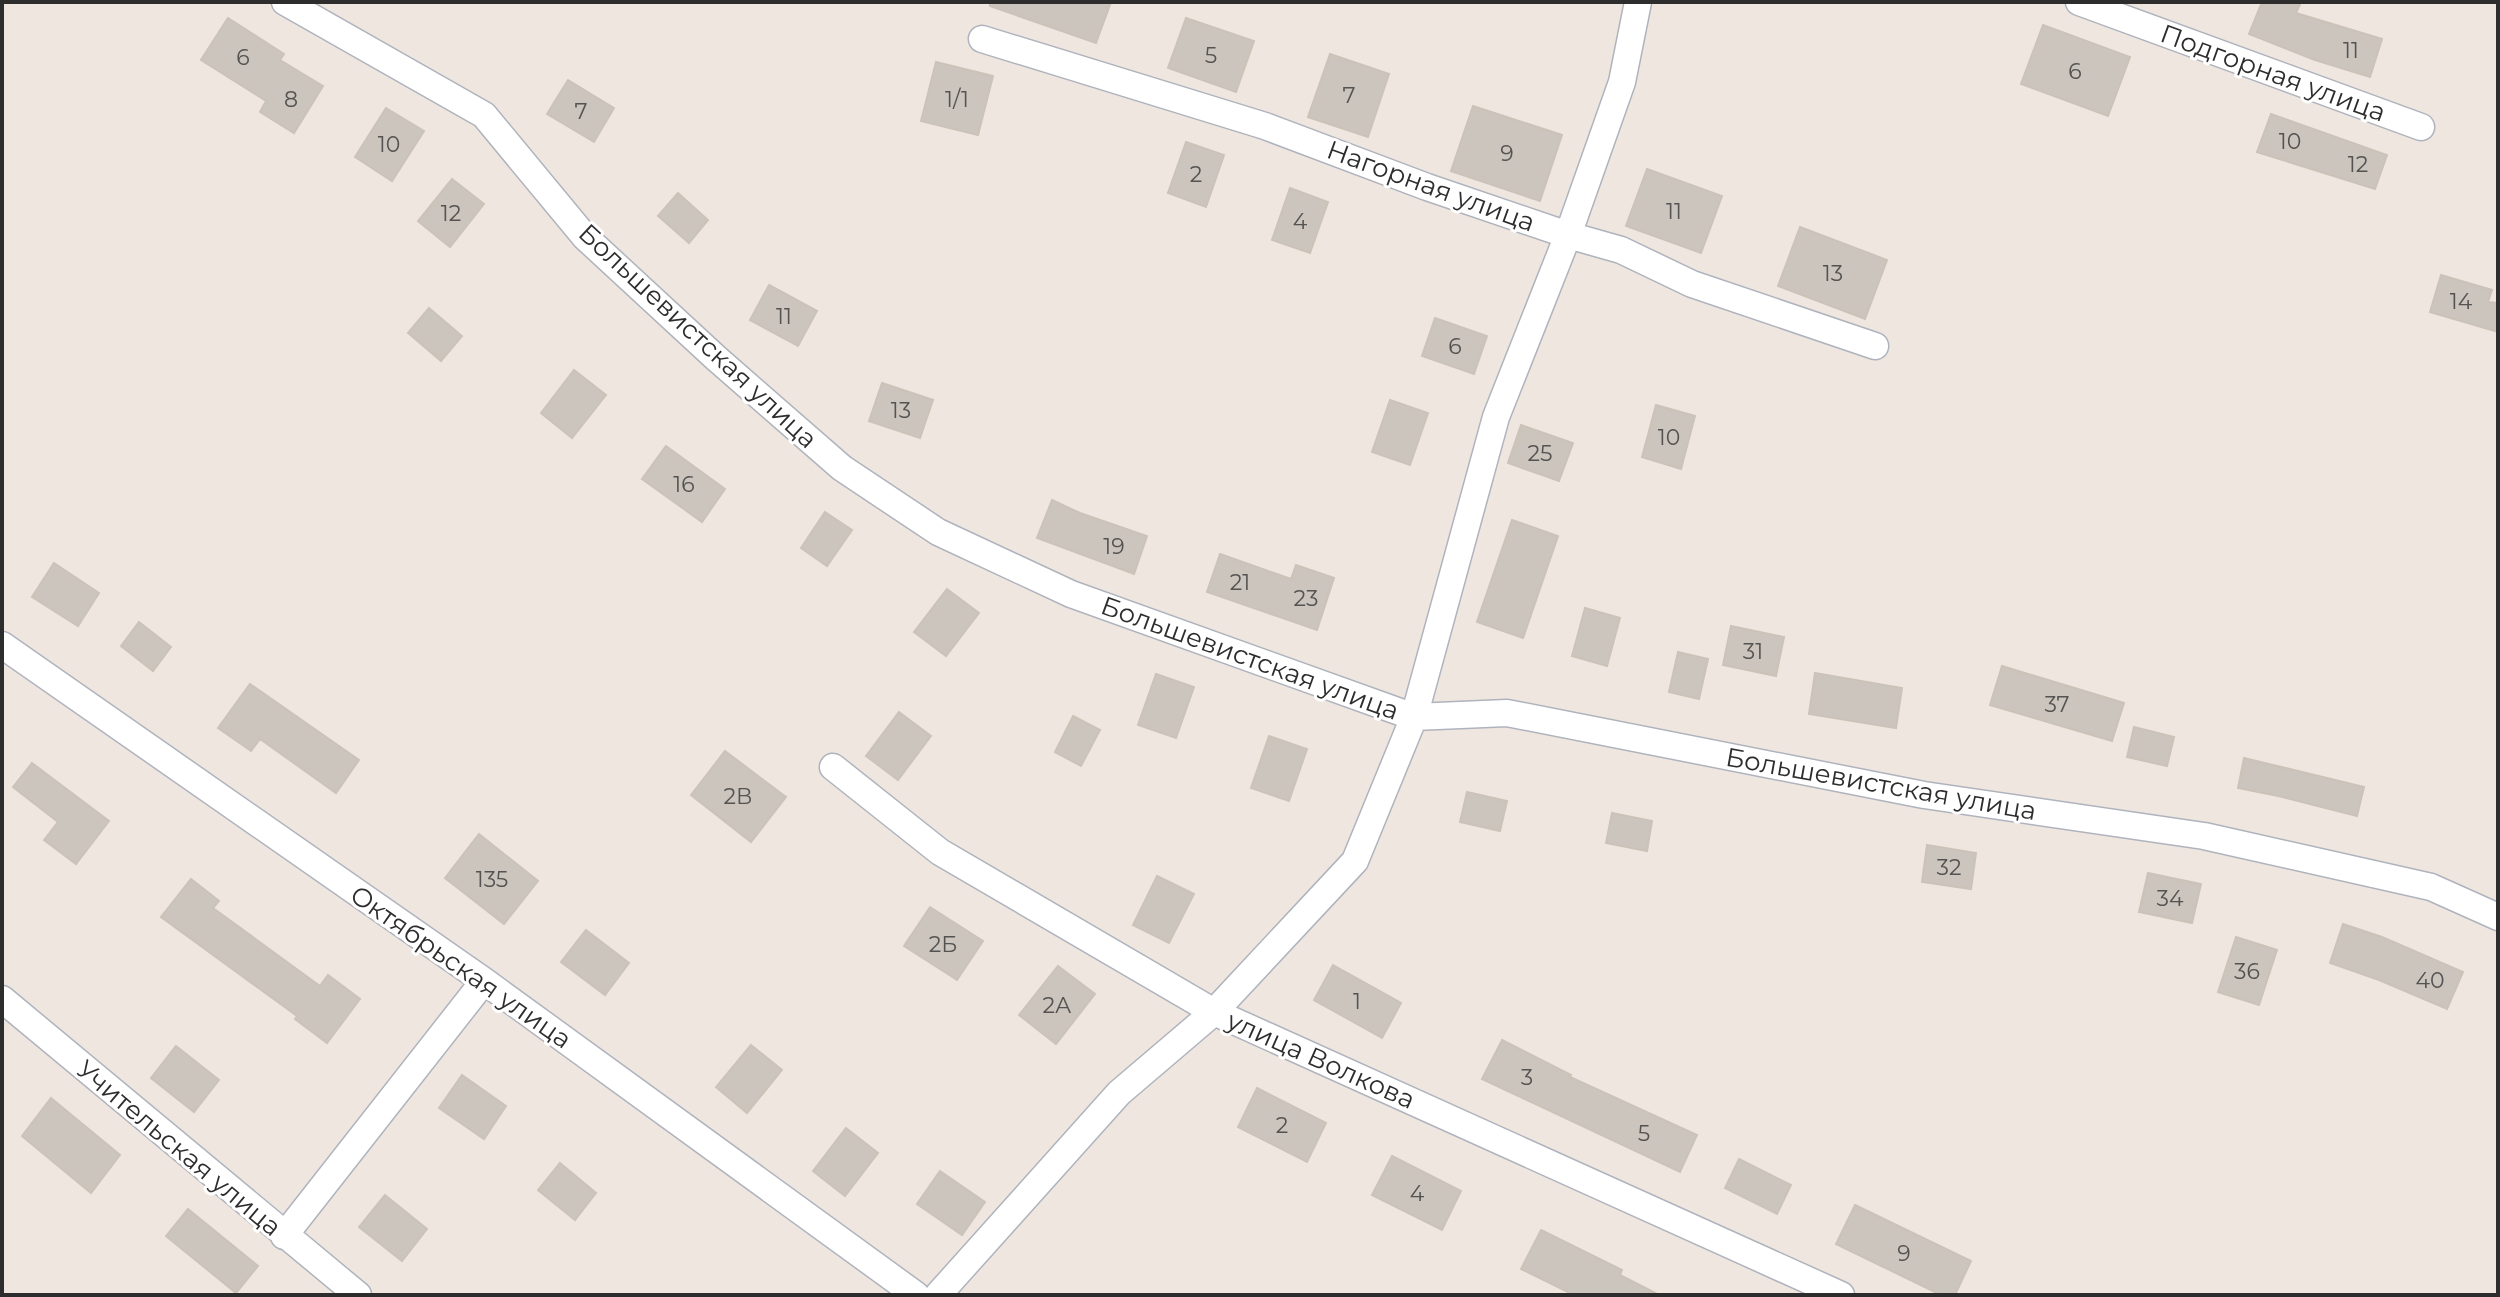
<svg xmlns="http://www.w3.org/2000/svg" width="2500" height="1297" font-family="Montserrat,sans-serif">
<rect width="100%" height="100%" fill="#efe7df"/>
<path fill="#cbc5bd" stroke="#cbc3b8" stroke-width="2" d="M 990,2 L 1111,2 L 1096,43 L 990,6 Z
M 2262,2 L 2301,2 L 2296,13 L 2382,39 L 2370,77 L 2315,60 L 2249,34 Z
M 228,18 L 284,54 L 280,60 L 323,86 L 294,133 L 260,112 L 266,101 L 201,60 Z
M 1186,18 L 1254,41 L 1236,92 L 1168,68 Z
M 2043,25 L 2130,57 L 2108,116 L 2021,84 Z
M 1330,54 L 1389,74 L 1368,137 L 1308,117 Z
M 936,62 L 993,76 L 978,135 L 921,121 Z
M 568,80 L 614,108 L 594,142 L 547,114 Z
M 1473,106 L 1562,135 L 1540,201 L 1451,171 Z
M 386,108 L 424,131 L 392,181 L 355,157 Z
M 2271,114 L 2387,155 L 2375,189 L 2257,152 Z
M 1186,142 L 1224,155 L 1206,207 L 1168,193 Z
M 1647,169 L 1722,196 L 1701,253 L 1626,226 Z
M 452,179 L 484,204 L 450,247 L 418,221 Z
M 1290,188 L 1328,202 L 1310,253 L 1272,240 Z
M 678,193 L 708,220 L 689,243 L 658,216 Z
M 1800,227 L 1887,260 L 1865,319 L 1778,286 Z
M 2441,275 L 2492,290 L 2488,302 L 2498,303 L 2498,332 L 2430,312 Z
M 769,285 L 817,311 L 798,346 L 750,320 Z
M 429,308 L 462,336 L 441,361 L 408,333 Z
M 1435,318 L 1487,336 L 1474,374 L 1422,356 Z
M 574,370 L 606,395 L 572,438 L 541,413 Z
M 882,383 L 933,400 L 920,438 L 869,421 Z
M 1390,400 L 1428,413 L 1410,465 L 1372,452 Z
M 1656,405 L 1695,416 L 1681,469 L 1642,457 Z
M 1521,425 L 1573,443 L 1559,481 L 1508,463 Z
M 666,446 L 725,489 L 702,522 L 642,479 Z
M 1052,500 L 1080,513 L 1147,536 L 1134,574 L 1037,538 Z
M 825,512 L 852,530 L 827,566 L 801,548 Z
M 1512,520 L 1558,536 L 1523,638 L 1477,622 Z
M 1220,554 L 1291,579 L 1296,565 L 1334,578 L 1317,630 L 1207,592 Z
M 54,563 L 99,593 L 78,626 L 32,597 Z
M 947,589 L 979,613 L 946,656 L 914,632 Z
M 1585,608 L 1620,618 L 1607,666 L 1572,656 Z
M 139,622 L 171,647 L 153,671 L 121,646 Z
M 1731,626 L 1784,637 L 1776,676 L 1723,665 Z
M 1678,652 L 1708,659 L 1699,699 L 1669,692 Z
M 2002,666 L 2124,703 L 2112,741 L 1990,705 Z
M 1815,673 L 1902,688 L 1896,728 L 1809,714 Z
M 1156,674 L 1194,687 L 1176,738 L 1138,725 Z
M 250,684 L 359,760 L 336,793 L 260,739 L 251,751 L 218,728 Z
M 899,712 L 931,736 L 898,780 L 866,756 Z
M 1073,716 L 1100,730 L 1081,766 L 1055,752 Z
M 2134,727 L 2174,737 L 2167,766 L 2127,757 Z
M 1269,736 L 1307,749 L 1289,801 L 1251,788 Z
M 725,751 L 786,797 L 751,842 L 691,795 Z
M 2244,758 L 2364,787 L 2357,816 L 2278,796 L 2238,788 Z
M 32,763 L 109,821 L 76,864 L 44,840 L 58,822 L 13,787 Z
M 1467,792 L 1507,801 L 1500,831 L 1460,822 Z
M 1612,813 L 1652,821 L 1647,851 L 1606,843 Z
M 479,834 L 538,881 L 504,924 L 445,878 Z
M 1927,845 L 1976,853 L 1971,889 L 1922,882 Z
M 2148,873 L 2201,884 L 2192,923 L 2139,912 Z
M 1157,876 L 1194,894 L 1169,943 L 1133,925 Z
M 191,879 L 219,901 L 213,908 L 320,986 L 328,975 L 360,999 L 327,1043 L 295,1019 L 297,1016 L 161,917 Z
M 930,907 L 983,941 L 957,980 L 904,946 Z
M 2343,924 L 2382,937 L 2463,972 L 2447,1009 L 2379,980 L 2330,963 Z
M 586,930 L 629,963 L 605,995 L 561,962 Z
M 2236,937 L 2277,950 L 2259,1005 L 2218,992 Z
M 1333,965 L 1401,1003 L 1382,1038 L 1314,1000 Z
M 1058,966 L 1095,994 L 1056,1044 L 1019,1015 Z
M 1502,1040 L 1571,1075 L 1570,1077 L 1697,1135 L 1680,1172 L 1482,1079 Z
M 751,1045 L 782,1070 L 747,1113 L 716,1087 Z
M 176,1046 L 219,1080 L 194,1112 L 151,1078 Z
M 462,1075 L 506,1106 L 484,1139 L 439,1108 Z
M 1257,1088 L 1326,1123 L 1307,1162 L 1238,1127 Z
M 51,1098 L 120,1155 L 91,1193 L 22,1136 Z
M 846,1128 L 878,1153 L 845,1196 L 813,1171 Z
M 1392,1156 L 1461,1191 L 1442,1230 L 1372,1195 Z
M 1739,1159 L 1791,1185 L 1777,1214 L 1725,1188 Z
M 560,1163 L 596,1193 L 575,1220 L 538,1190 Z
M 940,1171 L 985,1202 L 962,1235 L 917,1204 Z
M 385,1195 L 427,1229 L 402,1261 L 359,1227 Z
M 1855,1205 L 1971,1261 L 1955,1295 L 1941,1295 L 1836,1244 Z
M 188,1209 L 258,1266 L 236,1293 L 166,1236 Z
M 1541,1230 L 1622,1270 L 1620,1275 L 1659,1295 L 1574,1295 L 1521,1269 Z"/>
<g fill="none" stroke-linecap="round" stroke-linejoin="round">
<defs>
<path id="street" d="M 285,2 L 484,115 L 585,237 L 716,358 L 842,468 L 938,532 L 1071,594 L 1414,717 L 1507,713 L 1924,795 L 2204,836 L 2431,887 L 2498,917
M 2079,2 L 2421,127
M 982,39 L 1265,126 L 1427,187 L 1568,235 L 1621,250 L 1692,284 L 1875,346
M 2,645 L 484,981 L 916,1295
M 833,767 L 940,852 L 1214,1012 L 1841,1295
M 2,999 L 358,1295
M 284,1236 L 484,981
M 938,1295 L 1119,1093 L 1214,1012 L 1355,861 L 1414,717 L 1496,417 L 1568,235 L 1622,82 L 1638,2"/>
</defs>
<use href="#street" stroke="#afb3bd" stroke-width="29"/>
<use href="#street" stroke="#fff" stroke-width="26"/>
</g>
<g text-anchor="middle" stroke-width="6" stroke-linejoin="round" paint-order="stroke">
<g font-size="22" fill="#545351">
<text x="2351" y="58">11</text>
<text x="1211" y="63">5</text>
<text x="243" y="65">6</text>
<text x="2075" y="79">6</text>
<text x="1349" y="103">7</text>
<text x="291" y="107">8</text>
<text x="957" y="107">1/1</text>
<text x="581" y="119">7</text>
<text x="2290" y="149">10</text>
<text x="389" y="152">10</text>
<text x="1507" y="161">9</text>
<text x="2358" y="172">12</text>
<text x="1196" y="182">2</text>
<text x="1674" y="219">11</text>
<text x="451" y="221">12</text>
<text x="1300" y="229">4</text>
<text x="1833" y="281">13</text>
<text x="2461" y="309">14</text>
<text x="784" y="324">11</text>
<text x="1455" y="354">6</text>
<text x="901" y="418">13</text>
<text x="1669" y="445">10</text>
<text x="1540" y="461">25</text>
<text x="684" y="492">16</text>
<text x="1114" y="554">19</text>
<text x="1240" y="590">21</text>
<text x="1306" y="606">23</text>
<text x="1753" y="659">31</text>
<text x="2057" y="712">37</text>
<text x="738" y="804">2В</text>
<text x="1949" y="875">32</text>
<text x="492" y="887">135</text>
<text x="2170" y="906">34</text>
<text x="943" y="952">2Б</text>
<text x="2247" y="979">36</text>
<text x="2430" y="988">40</text>
<text x="1357" y="1009">1</text>
<text x="1057" y="1013">2А</text>
<text x="1527" y="1085">3</text>
<text x="1282" y="1133">2</text>
<text x="1644" y="1141">5</text>
<text x="1417" y="1201">4</text>
<text x="1904" y="1261">9</text>
</g>
<g font-size="26" fill="#2d2d2d" stroke="#fff">
<text transform="translate(2273 73) rotate(20)" y="9">Подгорная улица</text>
<text transform="translate(1431 186) rotate(20)" y="9">Нагорная улица</text>
<text transform="translate(698 336) rotate(43)" y="9">Большевистская улица</text>
<text transform="translate(1250 658) rotate(20)" y="9">Большевистская улица</text>
<text transform="translate(1881 784) rotate(10)" y="9">Большевистская улица</text>
<text transform="translate(461 967) rotate(35)" y="9">Октябрьская улица</text>
<text transform="translate(1321 1060) rotate(24)" y="9">улица Волкова</text>
<text transform="translate(179 1148) rotate(40)" y="9">Учительская улица</text>
</g>
</g>
<rect width="2500" height="1297" fill="none" stroke="#2d2d2d" stroke-width="8"/>
</svg>
